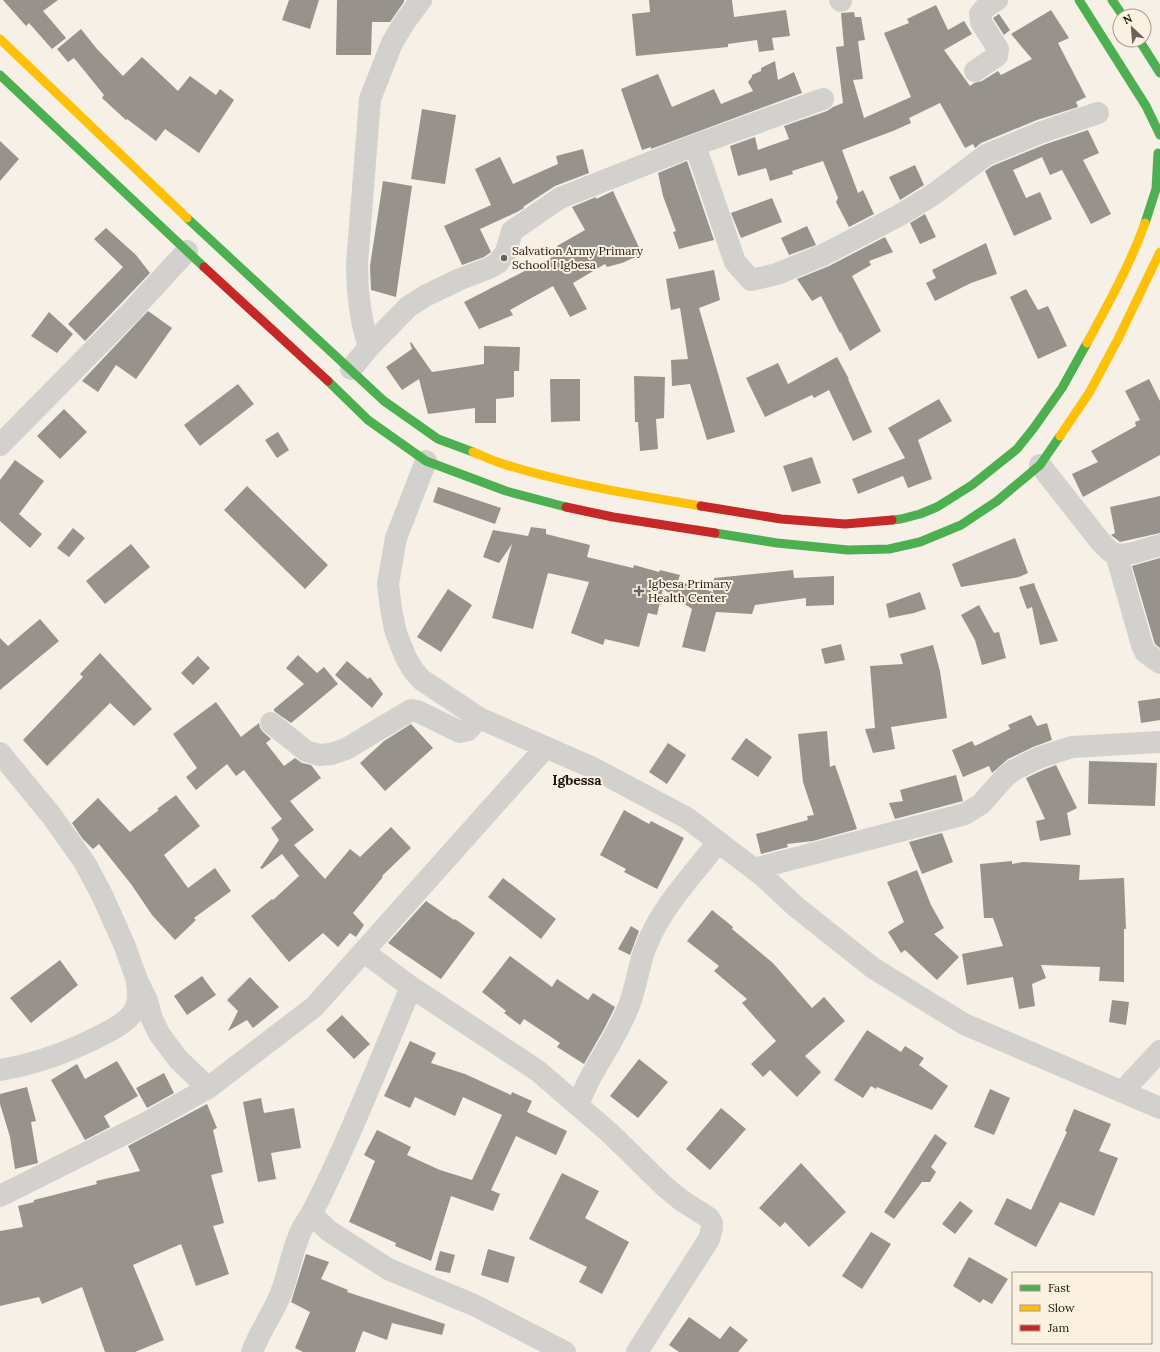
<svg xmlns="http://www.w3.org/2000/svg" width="1160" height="1352" font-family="Lora,serif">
<rect width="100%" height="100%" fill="#f6f0e7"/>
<path fill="#97928c" d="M 3,0 L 58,0 L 43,11 L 66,38 L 52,49 L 29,23 L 26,26 Z
M 289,0 L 319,0 L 310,29 L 282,20 Z
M 337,0 L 404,0 L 404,2 L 390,22 L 372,22 L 371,55 L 336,55 Z
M 649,0 L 732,0 L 734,17 L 786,10 L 790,36 L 772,38 L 774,50 L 759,52 L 757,40 L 728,44 L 728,47 L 636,56 L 632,14 L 650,12 Z
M 936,5 L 948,30 L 964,21 L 972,34 L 944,50 L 970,86 L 974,83 L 982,81 L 998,71 L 1001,75 L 1032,59 L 1011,34 L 1051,10 L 1069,38 L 1058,43 L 1086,97 L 1076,102 L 1078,107 L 1037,120 L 981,143 L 975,148 L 973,144 L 965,148 L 940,103 L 909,118 L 911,123 L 893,131 L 842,150 L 858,193 L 863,190 L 874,214 L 849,227 L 836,202 L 838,198 L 823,161 L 792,171 L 793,174 L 770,181 L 766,168 L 738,176 L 730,146 L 755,137 L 758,150 L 789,139 L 784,126 L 827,111 L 833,107 L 843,103 L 836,47 L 844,46 L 841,13 L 854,12 L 855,17 L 861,17 L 865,40 L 858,41 L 863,79 L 853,80 L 864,118 L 911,97 L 884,33 L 909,23 L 907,19 Z
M 999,14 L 1010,30 L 1004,35 L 993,18 Z
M 81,29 L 97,49 L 123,76 L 142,57 L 178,91 L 190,76 L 216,95 L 220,89 L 234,100 L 199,153 L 165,129 L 156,141 L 127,119 L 126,120 L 102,98 L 104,95 L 74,58 L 68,62 L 57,49 Z
M 775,61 L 778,80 L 794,72 L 802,93 L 651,149 L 651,147 L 642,150 L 621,89 L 658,74 L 672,107 L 714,89 L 721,104 L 753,91 L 748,82 L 752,77 L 752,75 L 761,71 L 761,68 Z
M 422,109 L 456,115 L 445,184 L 411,179 Z
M 1088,130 L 1099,153 L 1083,160 L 1111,214 L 1091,224 L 1062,170 L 1050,175 L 1042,157 L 1013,170 L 1026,198 L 1040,192 L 1052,219 L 1014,236 L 985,171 L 992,166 L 1046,144 Z
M 0,141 L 19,159 L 0,181 Z
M 583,149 L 589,173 L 555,186 L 523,207 L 524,208 L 517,212 L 480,229 L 491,252 L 484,257 L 462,265 L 444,226 L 491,205 L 475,169 L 500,157 L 513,184 L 558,164 L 556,156 Z
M 687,161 L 714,240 L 679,249 L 673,232 L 676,231 L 663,196 L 658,173 Z
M 915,165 L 924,185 L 900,200 L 889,177 Z
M 383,181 L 412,186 L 396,297 L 371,290 L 370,266 Z
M 613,191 L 642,254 L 622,263 L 607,267 L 605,264 L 573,283 L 587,309 L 570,317 L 553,286 L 510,310 L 513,315 L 479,329 L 464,302 L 560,253 L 557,246 L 585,230 L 572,207 L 596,197 L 596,199 Z
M 772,198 L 782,222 L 741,238 L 731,213 Z
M 925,214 L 936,237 L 920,244 L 910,223 Z
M 807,226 L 816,245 L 789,255 L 781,238 Z
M 106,228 L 136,255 L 150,273 L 85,341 L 68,324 L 123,267 L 94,239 Z
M 885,237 L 893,252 L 869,261 L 871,265 L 852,276 L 881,331 L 850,351 L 841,333 L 842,332 L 840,333 L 821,296 L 812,301 L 797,279 L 829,266 Z
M 986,243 L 997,274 L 971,283 L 935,301 L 926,283 L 936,278 L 932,270 Z
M 714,270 L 720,300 L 699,308 L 735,432 L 707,440 L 690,384 L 672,386 L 671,360 L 688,359 L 680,308 L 671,310 L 666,279 Z
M 1026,289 L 1038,310 L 1048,306 L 1067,346 L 1038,359 L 1010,297 Z
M 148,311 L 172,328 L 136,379 L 116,365 L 98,392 L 82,381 Z
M 49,312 L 73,334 L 57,353 L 31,336 Z
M 411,342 L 432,372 L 484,364 L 484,346 L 520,347 L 519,371 L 514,371 L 514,397 L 496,399 L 496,423 L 475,423 L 475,408 L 428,414 L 419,379 L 402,390 L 386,367 L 412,349 L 410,343 Z
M 837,357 L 849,379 L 848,379 L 872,432 L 853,441 L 829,390 L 814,398 L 812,395 L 765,417 L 746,378 L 778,363 L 788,384 Z
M 634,376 L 665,377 L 664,418 L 656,419 L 658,449 L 640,451 L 638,422 L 635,422 Z
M 550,379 L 580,379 L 580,421 L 551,422 Z
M 1149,379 L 1160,401 L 1160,455 L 1083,497 L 1072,474 L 1098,462 L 1091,451 L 1136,426 L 1135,422 L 1140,420 L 1125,391 Z
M 238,384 L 254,404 L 200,446 L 184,425 Z
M 939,399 L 952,421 L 918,440 L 932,479 L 908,488 L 903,476 L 858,494 L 852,479 L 905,458 L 888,428 Z
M 64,409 L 87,432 L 60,459 L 37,436 Z
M 278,432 L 289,450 L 277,458 L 265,440 Z
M 812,457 L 821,483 L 792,492 L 783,466 Z
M 15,460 L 44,481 L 19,514 L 42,534 L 30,548 L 0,521 L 0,480 Z
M 247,486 L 328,565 L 305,589 L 224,510 Z
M 438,487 L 501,508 L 495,524 L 433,502 Z
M 1160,496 L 1160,533 L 1120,542 L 1111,535 L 1115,533 L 1110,507 Z
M 531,527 L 546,529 L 546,534 L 590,545 L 587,557 L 633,568 L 634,565 L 659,572 L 660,570 L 680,575 L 678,581 L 713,592 L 714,578 L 793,570 L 794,578 L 834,576 L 834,605 L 806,606 L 806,598 L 755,605 L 752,614 L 716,612 L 705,652 L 682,647 L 692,609 L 663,589 L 657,615 L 648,613 L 639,647 L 605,639 L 603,645 L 571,633 L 589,582 L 548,573 L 533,629 L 492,618 L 512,544 L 499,563 L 483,557 L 493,530 L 528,536 Z
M 73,528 L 85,538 L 69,557 L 57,548 Z
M 1015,538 L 1028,573 L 1019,577 L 961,587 L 952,564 Z
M 131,544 L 150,567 L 105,604 L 86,581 Z
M 1160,558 L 1160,648 L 1155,644 L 1154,641 L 1132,566 Z
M 1034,583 L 1036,589 L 1058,641 L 1040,645 L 1032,607 L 1027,609 L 1019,587 Z
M 448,589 L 472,605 L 441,652 L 417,637 Z
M 920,592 L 926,609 L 914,613 L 889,618 L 886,604 Z
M 979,605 L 994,633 L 999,632 L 1006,658 L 982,665 L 975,640 L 961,615 Z
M 40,619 L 59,641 L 0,690 L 0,638 L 8,646 Z
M 841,644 L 845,660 L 825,664 L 821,649 Z
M 933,645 L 940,671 L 947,718 L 891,727 L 895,749 L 873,753 L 865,729 L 875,728 L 870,666 L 903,664 L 900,654 Z
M 100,653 L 152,709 L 134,726 L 110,703 L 47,766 L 23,740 L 83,677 L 80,674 Z
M 298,655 L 317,673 L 324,667 L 338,684 L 291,723 L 274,711 L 274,709 L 304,684 L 286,668 Z
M 198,656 L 210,668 L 193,685 L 181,673 Z
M 347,661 L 368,679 L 370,677 L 383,694 L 372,708 L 335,675 Z
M 1160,698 L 1160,720 L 1141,723 L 1138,701 Z
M 216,702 L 241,737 L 259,723 L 260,728 L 263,732 L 271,739 L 266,743 L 284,766 L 295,758 L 302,763 L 311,765 L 321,778 L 290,801 L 314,830 L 294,845 L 325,879 L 350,849 L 360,857 L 391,827 L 411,848 L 382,876 L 383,877 L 353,913 L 364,925 L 356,937 L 350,933 L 338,947 L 323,933 L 289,962 L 251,916 L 272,899 L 273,900 L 299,876 L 282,854 L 262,869 L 260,868 L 279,840 L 271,828 L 282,819 L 244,770 L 236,776 L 227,764 L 196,790 L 186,777 L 197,768 L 173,734 Z
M 1031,715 L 1037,726 L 1047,723 L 1052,740 L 1033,747 L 1008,759 L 992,773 L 989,766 L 963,777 L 952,750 L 972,741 L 975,746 L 1010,729 L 1008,725 Z
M 411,724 L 433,748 L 385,791 L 360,763 L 384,741 Z
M 827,731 L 830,767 L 835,765 L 857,829 L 813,841 L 787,844 L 788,847 L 761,854 L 756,834 L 808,820 L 807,816 L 814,815 L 803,782 L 798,734 Z
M 746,738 L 772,757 L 758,777 L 731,759 Z
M 668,743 L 686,755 L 667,784 L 649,772 Z
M 1089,761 L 1157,763 L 1155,806 L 1088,804 Z
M 1056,765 L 1077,808 L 1067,813 L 1071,835 L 1040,841 L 1036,821 L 1045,819 L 1026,778 L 1043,770 Z
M 956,775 L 963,801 L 895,819 L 889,803 L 903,801 L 900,790 Z
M 176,795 L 200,826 L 164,855 L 188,888 L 215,868 L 231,891 L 194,918 L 196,920 L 175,940 L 152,915 L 131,884 L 99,844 L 93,849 L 82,838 L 72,823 L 98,798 L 130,832 L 159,810 L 157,809 Z
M 624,810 L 649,824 L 651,821 L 684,838 L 657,889 L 624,872 L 626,869 L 600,855 Z
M 942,833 L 953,862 L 922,874 L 909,842 Z
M 1012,861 L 1012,864 L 1023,862 L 1080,865 L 1079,880 L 1124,878 L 1126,929 L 1124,929 L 1124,982 L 1099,981 L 1100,967 L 1041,965 L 1046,978 L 1032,984 L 1035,1006 L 1019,1009 L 1013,977 L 967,985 L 962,954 L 1003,946 L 993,918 L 984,918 L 980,864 Z
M 917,870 L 931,905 L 944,928 L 934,934 L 959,957 L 937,980 L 905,950 L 901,953 L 888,932 L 904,922 L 887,882 Z
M 503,878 L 556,919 L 541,939 L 488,897 Z
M 426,901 L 454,920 L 455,919 L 475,933 L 441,979 L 388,943 Z
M 712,910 L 733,927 L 732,929 L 773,963 L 812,1008 L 824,997 L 845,1021 L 805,1056 L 821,1072 L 797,1097 L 770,1070 L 763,1077 L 751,1064 L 776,1041 L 742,1003 L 747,999 L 714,971 L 719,966 L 687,941 Z
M 631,926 L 639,931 L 630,955 L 618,949 Z
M 510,956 L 552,987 L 557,979 L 588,1000 L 593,993 L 615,1007 L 604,1029 L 584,1064 L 557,1047 L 560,1043 L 524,1019 L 520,1025 L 504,1013 L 506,1011 L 482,992 Z
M 60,960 L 78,985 L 31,1023 L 10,998 Z
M 202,976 L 216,995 L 187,1015 L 174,996 Z
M 250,977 L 279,1007 L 253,1028 L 247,1020 L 228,1031 L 238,1011 L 227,1000 Z
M 1112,1000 L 1129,1002 L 1126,1025 L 1109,1022 Z
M 342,1015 L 370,1044 L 354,1059 L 326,1030 Z
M 867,1030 L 901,1052 L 905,1046 L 924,1058 L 919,1065 L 948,1086 L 932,1110 L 877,1087 L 876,1089 L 871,1086 L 863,1098 L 834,1080 Z
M 410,1041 L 436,1053 L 431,1063 L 465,1074 L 511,1095 L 512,1092 L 532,1101 L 527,1112 L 567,1131 L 556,1155 L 516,1136 L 491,1190 L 500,1194 L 493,1211 L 451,1196 L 431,1261 L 395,1246 L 396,1243 L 349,1222 L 375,1161 L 364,1155 L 377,1130 L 411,1147 L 407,1155 L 440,1170 L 472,1180 L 502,1115 L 463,1097 L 455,1116 L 415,1097 L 410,1108 L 384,1096 Z
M 639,1059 L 668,1082 L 638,1118 L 610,1096 Z
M 117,1061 L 138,1096 L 104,1116 L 110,1127 L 85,1140 L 51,1080 L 77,1064 L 85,1079 Z
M 164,1073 L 174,1093 L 147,1108 L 136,1088 Z
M 27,1087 L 36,1121 L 31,1122 L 38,1163 L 15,1169 L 10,1137 L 0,1104 L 0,1094 Z
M 990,1089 L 1010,1098 L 994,1135 L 974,1127 Z
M 261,1098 L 264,1113 L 294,1108 L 301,1148 L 271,1153 L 276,1179 L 258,1182 L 243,1102 Z
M 207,1104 L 217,1128 L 213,1130 L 223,1172 L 211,1175 L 224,1223 L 213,1226 L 229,1274 L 196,1286 L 181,1244 L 133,1265 L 164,1340 L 135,1352 L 105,1352 L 82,1287 L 42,1304 L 39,1297 L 0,1306 L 0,1231 L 23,1227 L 18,1206 L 34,1202 L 34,1200 L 97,1184 L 96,1181 L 140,1171 L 128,1146 Z
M 721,1108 L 746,1129 L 710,1170 L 686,1149 Z
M 1074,1109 L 1111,1124 L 1099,1151 L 1118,1158 L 1094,1216 L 1060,1202 L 1036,1247 L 994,1224 L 1007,1198 L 1031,1210 L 1067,1132 L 1065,1131 Z
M 935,1134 L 947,1143 L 931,1167 L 936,1172 L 930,1182 L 922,1182 L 894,1219 L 884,1212 Z
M 801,1163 L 846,1212 L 809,1247 L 785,1222 L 780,1227 L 759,1208 Z
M 562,1173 L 599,1191 L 585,1218 L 629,1242 L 602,1294 L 579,1282 L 587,1267 L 529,1239 Z
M 960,1201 L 973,1211 L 955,1234 L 942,1224 Z
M 871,1232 L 891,1244 L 862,1289 L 842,1276 Z
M 488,1249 L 515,1257 L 508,1283 L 481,1275 Z
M 440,1251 L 455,1255 L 450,1273 L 435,1270 Z
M 306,1254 L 329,1262 L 321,1279 L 348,1290 L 347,1292 L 445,1324 L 442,1335 L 392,1323 L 387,1340 L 363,1331 L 355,1352 L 303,1352 L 295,1348 L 310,1312 L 291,1302 Z
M 969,1257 L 1008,1279 L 992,1304 L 983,1299 L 980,1303 L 953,1286 Z
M 689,1317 L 720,1339 L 730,1326 L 748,1340 L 738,1352 L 679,1352 L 669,1345 Z"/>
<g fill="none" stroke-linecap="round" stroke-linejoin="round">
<path stroke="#d2d1ce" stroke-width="22" d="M 840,0 L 841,1
M 975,71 L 997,56 L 998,49 L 981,22 L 980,14 L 986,7 L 997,0
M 695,145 L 735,262 L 751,280 L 777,274 L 823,255 L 898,216 L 934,194 L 986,155 L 1042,132 L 1098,113
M 369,347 C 360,319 357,293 357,264 L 370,99 L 392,43 L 404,23 L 421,0
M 351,369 L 369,347 L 408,307 L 425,296 L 458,280 L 489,268 L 498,263 L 506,252 L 512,231 L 560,198 L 695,145 L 823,99
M 0,445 L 129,314 L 187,251
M 426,461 L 396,538 L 388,584 L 391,609 L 396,633 L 406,658 L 413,670 L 422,680 L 479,718 L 591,767 L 687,818 L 763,876 L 795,906 L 873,968 L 964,1024 L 1160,1108
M 1040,465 L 1100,541 C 1105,546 1109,552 1115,554 C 1126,557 1149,548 1160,545
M 1116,554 L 1142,645 L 1145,652 L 1160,663
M 271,723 L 306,751 L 320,755 L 331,754 L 346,749 L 411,710 L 417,711 L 460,732 L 468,730 L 479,718
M 0,753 L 51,815 L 85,863 L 102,895 L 124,944 L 137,980 L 147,1001 L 152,1019 L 160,1035 L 178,1059 L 208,1088
M 754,869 L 965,814 L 981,804 L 1005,777 L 1014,770 L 1038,758 L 1072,747 L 1160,742
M 364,952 L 411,987 L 538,1071 L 611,1134 L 664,1186 L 681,1200 L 709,1218 L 712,1223 L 712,1228 L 709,1239 L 637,1352
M 0,1070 C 36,1064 69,1052 102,1035 C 112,1030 125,1023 132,1014 C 140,1004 138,993 137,982
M 1122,1092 L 1160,1051
M 578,1105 C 581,1097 585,1088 589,1080 C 602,1056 618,1033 628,1008 C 637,987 638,964 647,944 C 663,905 693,875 718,842
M 0,1196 L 144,1124 L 208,1088 L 314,1007 L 546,747
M 311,1214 L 329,1231 L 388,1269 L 474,1305 L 565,1352
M 252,1352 C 259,1333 271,1316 279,1298 C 289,1275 291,1251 302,1229 C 305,1223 309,1218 312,1213 C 349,1140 379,1063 411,987"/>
<path stroke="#4caf50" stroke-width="9" d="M 1079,0 L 1146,106 L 1160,135
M 1112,0 L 1123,16
M 1139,40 L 1160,73
M 0,75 L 204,267
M 187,218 L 384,401 L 438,439 L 473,452
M 1145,223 L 1156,189 L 1158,153
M 328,381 L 368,420 L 426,461 L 506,491 L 566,507
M 892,520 L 901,519 L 920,514 L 937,507 L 972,485 L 1017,449 L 1033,429 L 1062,388 L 1087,343
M 715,533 L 777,543 L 848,550 L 889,549 L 920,542 L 961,525 L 997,501 L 1040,465 L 1060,436"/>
<path stroke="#ffc107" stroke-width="9" d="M 0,39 L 187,218
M 1087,343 C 1108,304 1130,265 1145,223
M 1060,436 L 1089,393 L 1119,337 L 1160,252
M 473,452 C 485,457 497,463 510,466 C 572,485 637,495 701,506"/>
<path stroke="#c62828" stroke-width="9" d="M 204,267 L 328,381
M 701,506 L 781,519 L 845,524 L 892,520
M 566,507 L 613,517 L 715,533"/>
</g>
<g fill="#68635d" stroke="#fcf1e1" stroke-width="1.5">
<circle cx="504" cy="258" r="4"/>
<path d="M637 585h4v4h4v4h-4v4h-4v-4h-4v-4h4z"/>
</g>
<g text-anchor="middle" stroke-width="4" stroke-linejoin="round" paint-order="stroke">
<g font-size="12" fill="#1b1712" stroke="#fcf1e1" text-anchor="start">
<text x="512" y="255">Salvation Army Primary<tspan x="512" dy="14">School I Igbesa</tspan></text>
<text x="648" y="588">Igbesa Primary<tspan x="648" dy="14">Health Center</tspan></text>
</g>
<g font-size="14" font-weight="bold" fill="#1b1712" stroke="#fcf1e1">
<text x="577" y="785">Igbessa</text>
</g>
</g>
<rect x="1012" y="1272" width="140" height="72" fill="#fcf1e1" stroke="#a29a8e"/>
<rect x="1020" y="1285" width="20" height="6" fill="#4caf50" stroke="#a29a8e"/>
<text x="1048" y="1292" font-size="12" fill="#1b1712">Fast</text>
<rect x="1020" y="1305" width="20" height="6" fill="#ffc107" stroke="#a29a8e"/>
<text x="1048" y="1312" font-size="12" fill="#1b1712">Slow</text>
<rect x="1020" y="1325" width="20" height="6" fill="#c62828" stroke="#a29a8e"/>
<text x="1048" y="1332" font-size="12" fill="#1b1712">Jam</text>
<g transform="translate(1132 28) rotate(334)"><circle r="19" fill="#fcf1e1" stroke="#a29a8e"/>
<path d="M0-3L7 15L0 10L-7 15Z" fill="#68635d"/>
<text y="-6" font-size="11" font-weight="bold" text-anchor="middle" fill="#1b1712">N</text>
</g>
</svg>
